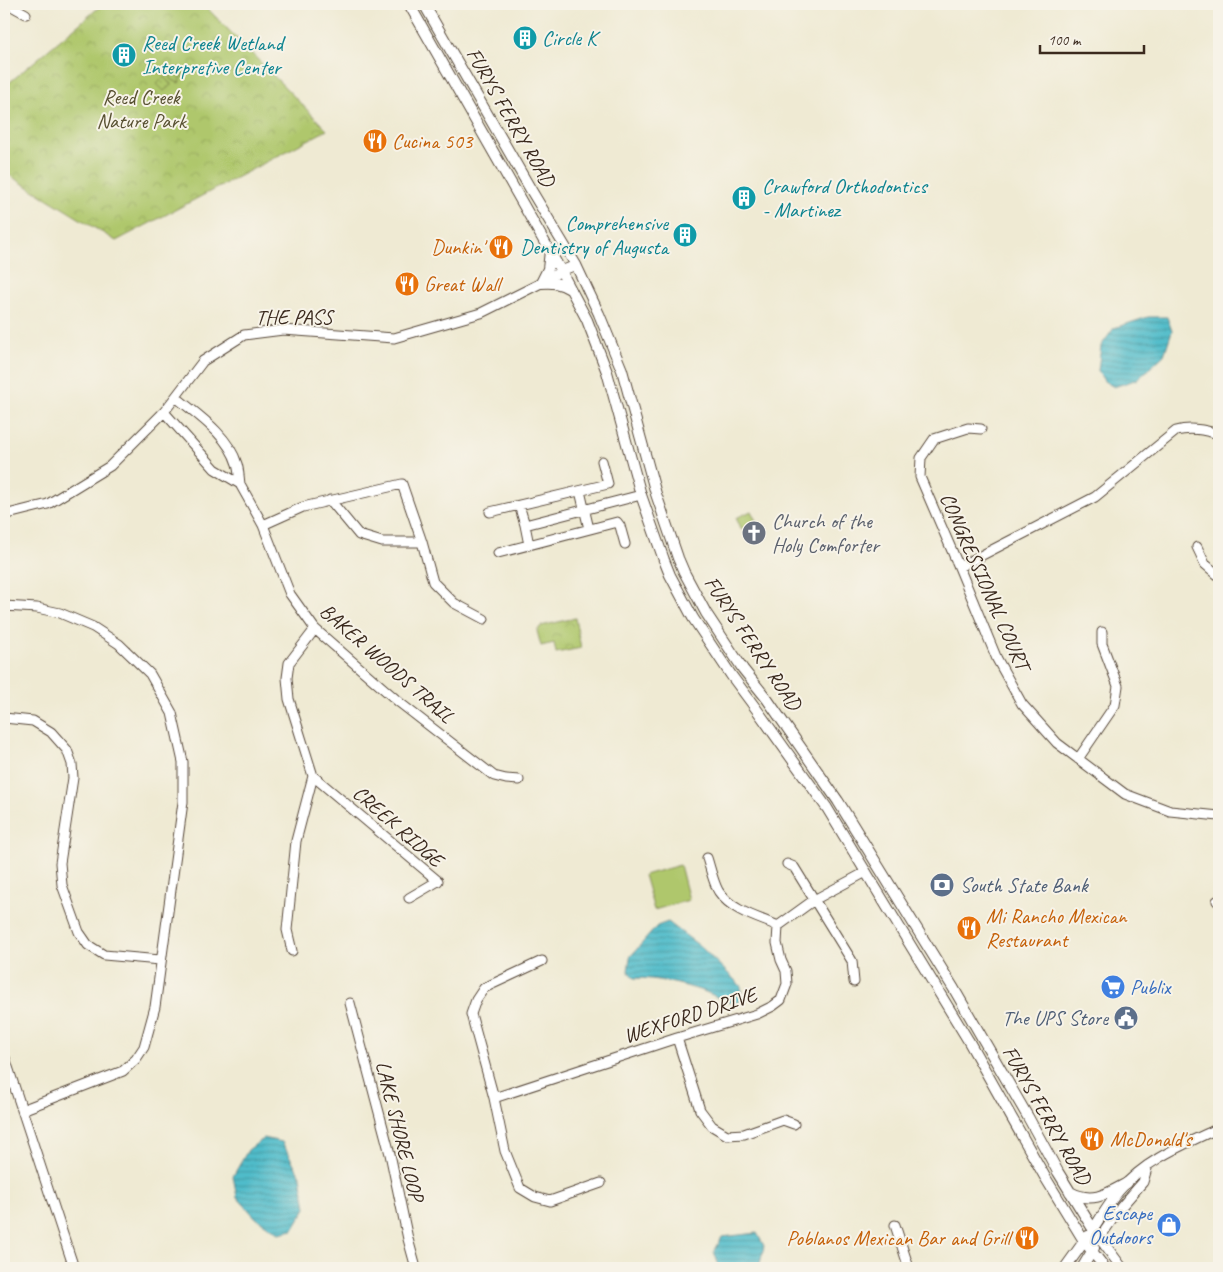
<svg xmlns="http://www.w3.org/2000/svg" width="1223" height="1272" font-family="Caveat,sans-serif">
<defs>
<pattern id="park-crowns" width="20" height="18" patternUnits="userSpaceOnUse" patternTransform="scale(1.25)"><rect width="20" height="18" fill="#afc76c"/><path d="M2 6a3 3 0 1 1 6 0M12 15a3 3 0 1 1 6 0" fill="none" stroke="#97ab5d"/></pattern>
<pattern id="garden-dots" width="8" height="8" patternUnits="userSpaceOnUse" patternTransform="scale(1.25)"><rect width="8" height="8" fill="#afc76c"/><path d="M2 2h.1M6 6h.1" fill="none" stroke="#97ab5d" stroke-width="1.8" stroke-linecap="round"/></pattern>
<pattern id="water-rules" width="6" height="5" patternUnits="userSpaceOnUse" patternTransform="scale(1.25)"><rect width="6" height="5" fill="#50bcca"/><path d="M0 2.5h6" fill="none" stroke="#4499a3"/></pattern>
</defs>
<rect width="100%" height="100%" fill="#f7f3e8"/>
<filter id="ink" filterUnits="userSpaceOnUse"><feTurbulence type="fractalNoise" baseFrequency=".02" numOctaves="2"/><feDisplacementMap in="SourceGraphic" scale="10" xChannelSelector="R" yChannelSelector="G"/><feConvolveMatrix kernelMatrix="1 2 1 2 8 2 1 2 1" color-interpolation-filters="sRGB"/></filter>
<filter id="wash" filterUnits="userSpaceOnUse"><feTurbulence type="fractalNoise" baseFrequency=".0096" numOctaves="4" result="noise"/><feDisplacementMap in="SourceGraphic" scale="20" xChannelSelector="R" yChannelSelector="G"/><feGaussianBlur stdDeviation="1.12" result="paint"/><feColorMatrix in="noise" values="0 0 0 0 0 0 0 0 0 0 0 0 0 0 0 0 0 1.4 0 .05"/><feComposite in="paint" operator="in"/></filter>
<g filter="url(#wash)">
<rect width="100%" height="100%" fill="#efead3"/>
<path fill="url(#park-crowns)" stroke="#757845" d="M 103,4 L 203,4 L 327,130 L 116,241 L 4,172 L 4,87 Z
M 751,511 L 757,523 L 742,530 L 736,518 Z
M 575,618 L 581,648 L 556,653 L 554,643 L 541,646 L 537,631 L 541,626 Z"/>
<path fill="url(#garden-dots)" stroke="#757845" d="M 173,70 L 183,74 L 179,83 L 170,79 Z
M 164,77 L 171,85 L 164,91 L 157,84 Z"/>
<path fill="#afc76c" stroke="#757845" d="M 680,865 L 689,900 L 654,910 L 644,875 Z"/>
<path fill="url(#water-rules)" stroke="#467374" d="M 1148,317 L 1167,317 L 1172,331 L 1164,355 L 1138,379 L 1114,387 L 1104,381 L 1098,371 L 1101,346 L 1114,328 Z
M 668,922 L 701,947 L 741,986 L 742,999 L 735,1004 C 724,1001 714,995 703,991 C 680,984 657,978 634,978 L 628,971 L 630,957 L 657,926 Z
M 264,1138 L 282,1142 L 301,1177 L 306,1208 L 293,1230 L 279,1233 L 256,1218 L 237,1197 L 233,1176 L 248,1150 Z
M 757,1233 L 764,1246 L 759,1268 L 720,1268 L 714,1252 L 722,1237 Z"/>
</g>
<g filter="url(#ink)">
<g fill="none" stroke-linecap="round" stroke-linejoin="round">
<defs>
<path id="minor" d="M 8,4 L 26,14
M 177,398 C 199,416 228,435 237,464 C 239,470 239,477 240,484
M 164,412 L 215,469 L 240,484 L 263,525 L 290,594 L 315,629 L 400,703 L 494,776 L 506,779 L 519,780
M 981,429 L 968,428 L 934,439 L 921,458 L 920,477 L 959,567 L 997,659 L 1022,704 L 1057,743 L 1125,794 L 1170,811 L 1219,816
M 580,491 L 589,529
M 330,500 L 359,535 L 382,542 L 422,542
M 519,505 L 525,525 L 529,545
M 490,512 L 608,484 L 602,461
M 4,515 L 48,504 L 110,466 L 164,412 L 203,361 L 244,335 L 283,330 L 394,338 L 481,313 L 541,283 L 561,271 L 576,265
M 263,525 L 303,507 L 402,484 L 422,542 L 433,582 L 454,603 L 484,619
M 525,525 L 641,495
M 1197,547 L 1205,564 L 1219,576
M 498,553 L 617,522 L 620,526 L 625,544
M 959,567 L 1095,497 L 1176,431 C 1191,427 1204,430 1219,434
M 4,606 L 37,608 L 60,613 L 93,627 L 119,644 L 150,674 L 172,713 L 183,762 L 183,802 L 155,1007 L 144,1047 L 136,1059 L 123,1071 L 22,1110
M 4,718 L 33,721 L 51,732 L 67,750 L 72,764 L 73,778 L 60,863 L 62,885 L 79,932 L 88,945 L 104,955 L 160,960
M 1078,759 L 1115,705 L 1118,686 L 1102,644 L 1102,632
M 313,776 L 438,881 L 409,898
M 707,858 C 710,867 714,885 719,892 C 732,911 757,917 778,926
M 787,864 L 794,867 L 852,961 L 854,982
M 1217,901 L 1219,900
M 292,951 L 287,930 L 296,841 L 313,776 L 289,699 L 287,678 L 289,663 L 315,629
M 542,961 L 484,988 L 476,1000 L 471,1014 L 494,1098 L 505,1151 L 520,1188 L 535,1197 L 550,1201 L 601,1183
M 350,1003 L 390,1154 L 408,1239 L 416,1268
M 677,1038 L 700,1110 L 712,1126 L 727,1135 L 744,1134 L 783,1120 L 794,1124
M 4,1055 L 74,1268
M 494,1098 L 677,1038 L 757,1014 L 773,1006 L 781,1000 L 787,984 L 786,971 L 781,960 L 777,943 L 778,926 L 814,900 L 866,872
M 895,1225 L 909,1268
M 1093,1229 C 1101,1217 1109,1203 1119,1191 C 1145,1160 1183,1145 1219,1128
M 1099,1239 L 1121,1207 L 1143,1182 L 1148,1165"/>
<path id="major" d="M 409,4 L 561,271 L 587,320 L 607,372 L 641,495 L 664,560 L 670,575 L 693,618 L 731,675 L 757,710 L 827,808 L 968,1040 L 1045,1177 L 1084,1241 L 1105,1268
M 424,4 L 531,190 L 576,265 L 599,314 L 622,370 L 656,494 L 678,558 L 684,572 L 706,613 L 743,669 L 767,699 L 838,801 L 954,989 L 1028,1117 L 1058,1172 L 1093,1229 L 1122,1268
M 550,251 L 548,269 L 541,283 C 553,282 560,283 570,289
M 1070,1192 C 1092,1204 1107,1194 1127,1183
M 1065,1268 L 1088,1236
M 1082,1268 L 1094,1248"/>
</defs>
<use href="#minor" stroke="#564739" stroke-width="11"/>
<use href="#major" stroke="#564739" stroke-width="12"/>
<use href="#minor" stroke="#fff" stroke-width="9"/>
<use href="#major" stroke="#fff" stroke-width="10"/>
</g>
</g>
<defs>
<symbol id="building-disc" viewBox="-11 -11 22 22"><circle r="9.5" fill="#0f9aa8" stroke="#f7f3e8"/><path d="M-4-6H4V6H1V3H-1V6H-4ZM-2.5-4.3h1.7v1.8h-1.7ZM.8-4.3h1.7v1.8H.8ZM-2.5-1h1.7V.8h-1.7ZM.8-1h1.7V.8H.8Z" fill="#fff"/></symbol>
<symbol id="restaurant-disc" viewBox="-11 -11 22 22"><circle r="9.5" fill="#e8710a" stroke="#f7f3e8"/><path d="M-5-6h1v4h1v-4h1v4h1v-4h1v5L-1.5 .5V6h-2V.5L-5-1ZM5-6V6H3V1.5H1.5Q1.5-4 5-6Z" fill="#fff"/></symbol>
<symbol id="church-disc" viewBox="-11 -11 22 22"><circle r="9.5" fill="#6b7280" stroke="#f7f3e8"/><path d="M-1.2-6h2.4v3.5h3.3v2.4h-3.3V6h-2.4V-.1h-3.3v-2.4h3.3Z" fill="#fff"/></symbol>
<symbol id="bank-disc" viewBox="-11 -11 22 22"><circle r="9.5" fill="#5c6f8a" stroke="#f7f3e8"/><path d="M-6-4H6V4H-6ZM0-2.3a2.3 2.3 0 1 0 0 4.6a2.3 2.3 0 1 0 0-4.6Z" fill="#fff"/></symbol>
<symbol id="supermarket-disc" viewBox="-11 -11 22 22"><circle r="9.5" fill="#3f7fe0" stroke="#f7f3e8"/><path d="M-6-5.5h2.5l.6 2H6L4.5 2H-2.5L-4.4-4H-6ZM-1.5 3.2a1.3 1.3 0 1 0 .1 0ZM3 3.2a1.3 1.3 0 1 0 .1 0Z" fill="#fff"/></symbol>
<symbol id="civic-disc" viewBox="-11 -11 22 22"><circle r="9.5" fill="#5c6f8a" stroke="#f7f3e8"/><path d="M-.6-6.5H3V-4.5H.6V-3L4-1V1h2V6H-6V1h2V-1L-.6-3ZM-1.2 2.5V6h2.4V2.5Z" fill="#fff"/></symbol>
<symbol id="shop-disc" viewBox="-11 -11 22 22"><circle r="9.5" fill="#3f7fe0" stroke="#f7f3e8"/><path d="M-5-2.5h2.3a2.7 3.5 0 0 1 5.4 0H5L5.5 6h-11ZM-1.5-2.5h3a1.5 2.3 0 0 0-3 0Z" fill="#fff"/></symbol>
</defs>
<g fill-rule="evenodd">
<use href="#building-disc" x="511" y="24" width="28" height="28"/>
<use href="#building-disc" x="110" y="41" width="28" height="28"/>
<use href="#restaurant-disc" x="361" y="127" width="28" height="28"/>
<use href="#building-disc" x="730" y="184" width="28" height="28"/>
<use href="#building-disc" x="671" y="221" width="28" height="28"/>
<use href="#restaurant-disc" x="487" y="233" width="28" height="28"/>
<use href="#restaurant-disc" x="393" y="270" width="28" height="28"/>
<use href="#church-disc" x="740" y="519" width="28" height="28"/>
<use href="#bank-disc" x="928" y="871" width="28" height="28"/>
<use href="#restaurant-disc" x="955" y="914" width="28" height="28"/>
<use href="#supermarket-disc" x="1099" y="973" width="28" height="28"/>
<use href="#civic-disc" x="1112" y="1004" width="28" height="28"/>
<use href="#restaurant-disc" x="1078" y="1125" width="28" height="28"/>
<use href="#shop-disc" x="1155" y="1211" width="28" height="28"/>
<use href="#restaurant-disc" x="1013" y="1224" width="28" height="28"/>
</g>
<g text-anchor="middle" stroke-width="4" stroke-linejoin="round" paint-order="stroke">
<g font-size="21" fill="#0d838f" stroke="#f7f3e8" text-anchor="start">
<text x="542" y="45">Circle K</text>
<text x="142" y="50">Reed Creek Wetland<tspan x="142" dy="24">Interpretive Center</tspan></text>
<text x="762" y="193">Crawford Orthodontics<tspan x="762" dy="24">- Martinez</tspan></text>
<text x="668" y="230" text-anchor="end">Comprehensive<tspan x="668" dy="24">Dentistry of Augusta</tspan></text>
</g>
<g font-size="21" fill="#585132" stroke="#f7f3e8">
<text x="141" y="104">Reed Creek<tspan x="141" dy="24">Nature Park</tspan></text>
</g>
<g font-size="21" fill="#3b2a1e" stroke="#f7f3e8">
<text transform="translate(511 117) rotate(60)" y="7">FURYS FERRY ROAD</text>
<text x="294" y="324">THE PASS</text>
<text transform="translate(985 581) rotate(66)" y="7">CONGRESSIONAL COURT</text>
<text transform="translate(753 643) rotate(56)" y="7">FURYS FERRY ROAD</text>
<text transform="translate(387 663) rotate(41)" y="7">BAKER WOODS TRAIL</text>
<text transform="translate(398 826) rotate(41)" y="7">CREEK RIDGE</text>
<text transform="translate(690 1015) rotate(-18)" y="7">WEXFORD DRIVE</text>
<text transform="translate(1047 1115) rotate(60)" y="7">FURYS FERRY ROAD</text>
<text transform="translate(400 1131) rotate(76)" y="7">LAKE SHORE LOOP</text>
</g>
<g font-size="21" fill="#c56008" stroke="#f7f3e8" text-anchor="start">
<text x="392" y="148">Cucina 503</text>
<text x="484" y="254" text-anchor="end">Dunkin'</text>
<text x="424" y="291">Great Wall</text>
<text x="986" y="923">Mi Rancho Mexican<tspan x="986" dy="24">Restaurant</tspan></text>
<text x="1110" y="1146">McDonald's</text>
<text x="1010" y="1245" text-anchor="end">Poblanos Mexican Bar and Grill</text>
</g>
<g font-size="21" fill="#5b616d" stroke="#f7f3e8" text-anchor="start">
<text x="772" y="528">Church of the<tspan x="772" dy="24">Holy Comforter</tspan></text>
</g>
<g font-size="21" fill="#4e5e75" stroke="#f7f3e8" text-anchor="start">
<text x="960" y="892">South State Bank</text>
<text x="1108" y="1025" text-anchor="end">The UPS Store</text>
</g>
<g font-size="21" fill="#366cbe" stroke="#f7f3e8" text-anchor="start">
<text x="1130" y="994">Publix</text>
<text x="1152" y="1220" text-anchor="end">Escape<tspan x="1152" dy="24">Outdoors</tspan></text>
</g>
</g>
<rect width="1223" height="1272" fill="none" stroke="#f7f3e8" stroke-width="20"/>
<path d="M1040 45v8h104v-8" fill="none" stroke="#3b2a1e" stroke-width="2.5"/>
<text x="1048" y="45" font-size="15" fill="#3b2a1e" stroke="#f7f3e8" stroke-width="4" paint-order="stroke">100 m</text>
</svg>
